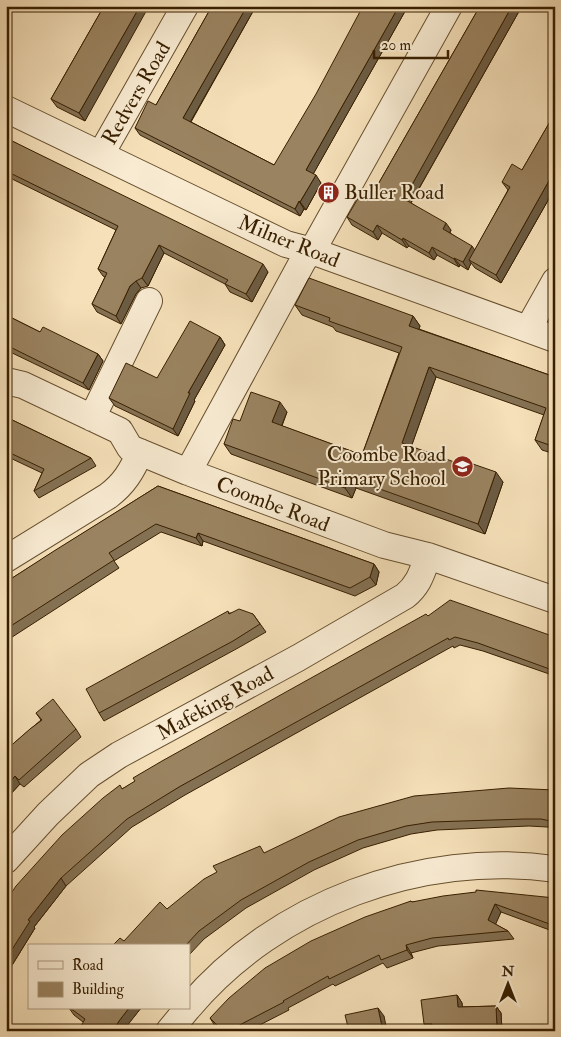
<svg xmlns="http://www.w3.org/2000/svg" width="561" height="1037" font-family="'IM FELL Double Pica',serif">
<rect width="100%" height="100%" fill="#f5e0b9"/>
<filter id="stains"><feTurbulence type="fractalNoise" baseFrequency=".004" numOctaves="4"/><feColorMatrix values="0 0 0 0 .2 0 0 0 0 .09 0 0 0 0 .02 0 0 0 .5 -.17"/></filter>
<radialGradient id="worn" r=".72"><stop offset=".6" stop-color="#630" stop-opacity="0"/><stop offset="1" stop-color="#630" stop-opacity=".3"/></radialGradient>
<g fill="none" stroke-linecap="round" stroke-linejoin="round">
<defs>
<path id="minor" d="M 6,109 L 286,244 L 312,251 L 555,339
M 101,154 L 185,6
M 528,329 L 555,281
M 6,381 L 23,385 L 120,431 L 130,448 L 188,472 L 384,545 L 428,556 L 555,600
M 92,418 L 149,301
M 188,472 L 304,259 L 312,251 L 449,6
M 6,559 L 108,496 C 124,484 132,471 140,452
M 6,860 L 48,814 L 89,775 L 119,755 L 298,658 L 405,596 C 419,585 422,572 428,556
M 189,1007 C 276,904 421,850 555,869
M 169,1031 L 188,1008"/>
</defs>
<use href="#minor" stroke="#674f2e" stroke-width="28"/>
<use href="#minor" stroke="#f8ebd2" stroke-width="26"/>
</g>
<path fill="#847153" stroke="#381f00" d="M 104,6 L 85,121 L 57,107 L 51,99 Z
M 212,6 L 256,6 L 191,122 L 274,165 L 408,6 L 313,174 L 321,183 L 306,210 L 304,209 L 300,216 L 140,135 L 135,128 L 156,105 Z
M 480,6 L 522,6 L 411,203 L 451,230 L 450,233 L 475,250 L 508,190 L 502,182 L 522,170 L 555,113 L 555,188 L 501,283 L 475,268 L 471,263 L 468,270 L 460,265 L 459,267 L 437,255 L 434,260 L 409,246 L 407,248 L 382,233 L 378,240 L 352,225 L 347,217 L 372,195 Z
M 6,138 L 268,272 L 252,302 L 230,292 L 225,284 L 164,253 L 148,286 L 141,288 L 136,294 L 121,324 L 97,312 L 92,304 L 105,277 L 103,276 L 98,269 L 116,230 L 6,176 Z
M 295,305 L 413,316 L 420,326 L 419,329 L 555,377 L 555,454 L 542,450 L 535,440 L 544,415 L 436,377 L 411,447 L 503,482 L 485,534 L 356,488 L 352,498 L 231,454 L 224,444 L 240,421 L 287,412 L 282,426 L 362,455 L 399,353 L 336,331 L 333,327 L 302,315 Z
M 6,315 L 40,332 L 98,354 L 103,361 L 89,390 L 6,350 Z
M 220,337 L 225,345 L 194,400 L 195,401 L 178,436 L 115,406 L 109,398 L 157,378 Z
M 6,417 L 91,458 L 96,466 L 39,498 L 34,491 L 42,473 L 6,456 Z
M 158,486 L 374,564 L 379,572 L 376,585 L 355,596 L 203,541 L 202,546 L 161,532 L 114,561 L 119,568 L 6,641 L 6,582 Z
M 6,508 L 12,518 L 6,522 Z
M 229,613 L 253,614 L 266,632 L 238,648 L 104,721 L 99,713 Z
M 428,616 L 555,637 L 555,676 L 483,651 L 460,645 L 454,648 L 453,646 L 185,795 L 132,827 L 66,886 L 34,927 L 35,928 L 6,975 L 6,901 L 122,789 Z
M 36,713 L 76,729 L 81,737 L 24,787 L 20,784 L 6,799 L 6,750 L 41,720 Z
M 555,790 L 555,828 L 547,827 L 529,826 L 437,830 L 411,834 L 363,848 L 314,870 L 246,908 L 204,939 L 189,955 L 189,946 L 112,946 L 124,941 L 167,909 L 265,853 Z
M 555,898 L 555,932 L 501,912 L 495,924 L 508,931 L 514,939 L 438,946 L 411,953 L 413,958 L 387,968 L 383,963 L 335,986 L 333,984 L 288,1008 L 289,1010 L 248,1031 L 220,1031 L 215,1026 L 210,1018 L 411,901 L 412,902 Z
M 457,995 L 462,1003 L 462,1007 L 496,1006 L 501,1013 L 502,1031 L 429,1031 L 424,1024 Z
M 69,1008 L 141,1008 L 124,1029 L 83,1022 L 74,1015 Z"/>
<path fill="#6c5c43" stroke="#381f00" d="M 140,6 L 149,6 L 85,121 L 79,113 Z
M 247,6 L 256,6 L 188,126 L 183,118 Z
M 399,6 L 408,6 L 311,178 L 306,170 Z
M 512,6 L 522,6 L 409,206 L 404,199 Z
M 555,170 L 555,188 L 501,283 L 496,275 Z
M 316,175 L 321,183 L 306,210 L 300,202 Z
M 299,201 L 304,209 L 300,216 L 295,209 Z
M 446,223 L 451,230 L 448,236 L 443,229 Z
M 377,225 L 382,233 L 378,240 L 373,232 Z
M 403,238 L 409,246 L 407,248 L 402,240 Z
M 159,245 L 164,253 L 148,286 L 142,278 Z
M 472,246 L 477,253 L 469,260 L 471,263 L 468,270 L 463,262 Z
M 432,247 L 437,255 L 434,260 L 429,253 Z
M 454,258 L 460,265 L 459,267 L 454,259 Z
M 263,264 L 268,272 L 252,302 L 246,294 Z
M 136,281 L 141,288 L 136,294 L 121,324 L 116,316 L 130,286 Z
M 413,316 L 420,326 L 416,336 L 409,326 Z
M 220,337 L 225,345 L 194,400 L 195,401 L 178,436 L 173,429 L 188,393 Z
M 98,354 L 103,361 L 89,390 L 83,383 Z
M 429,367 L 436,377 L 409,453 L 402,443 Z
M 280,402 L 287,412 L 279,432 L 272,422 Z
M 496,472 L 503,482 L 485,534 L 478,524 Z
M 349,478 L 356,488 L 352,498 L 345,488 Z
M 198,533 L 203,541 L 202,546 L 196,538 Z
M 374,564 L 379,572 L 376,585 L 370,577 Z
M 15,776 L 20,784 L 6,799 L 6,786 Z
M 61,878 L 66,886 L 34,927 L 35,928 L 6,975 L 6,959 L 28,920 Z
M 495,904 L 501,912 L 494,928 L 488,920 Z
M 406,945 L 411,953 L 413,958 L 407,950 Z
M 457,995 L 462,1003 L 463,1014 L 458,1007 Z
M 496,1006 L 501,1013 L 502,1031 L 499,1031 L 497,1027 Z
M 129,1008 L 141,1008 L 123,1031 L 113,1031 L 119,1021 Z
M 378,1008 L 384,1016 L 387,1031 L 383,1031 Z"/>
<path fill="#9a8360" stroke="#381f00" d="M 104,6 L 140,6 L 79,113 L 51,99 Z
M 212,6 L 247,6 L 183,118 L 274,165 L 316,94 L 363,6 L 399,6 L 306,170 L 316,175 L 300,202 L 299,201 L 295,209 L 135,128 L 148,101 L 156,105 Z
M 480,6 L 512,6 L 404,199 L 446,223 L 443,229 L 472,246 L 463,262 L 454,258 L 454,259 L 432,247 L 429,253 L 403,238 L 402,240 L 377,225 L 373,232 L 347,217 L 363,190 L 372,195 Z
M 555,113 L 555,170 L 496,275 L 469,260 L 510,187 L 502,182 L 512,164 L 522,170 Z
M 6,138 L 263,264 L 246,294 L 225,284 L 228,280 L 159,245 L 142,278 L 136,281 L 130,286 L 116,316 L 92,304 L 107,273 L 98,269 L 118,226 L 6,171 Z
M 309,278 L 413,316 L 409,326 L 555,377 L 555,447 L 535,440 L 546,408 L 429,367 L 402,443 L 468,467 L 470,463 L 496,472 L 478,524 L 349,478 L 345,488 L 224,444 L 233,419 L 240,421 L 251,392 L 280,402 L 272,422 L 362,455 L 402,347 L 329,321 L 330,318 L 295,305 Z
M 6,315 L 40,332 L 43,327 L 98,354 L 83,383 L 6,345 Z
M 190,321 L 220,337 L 188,393 L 190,393 L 173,429 L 109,398 L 126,363 L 157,378 Z
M 6,417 L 91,458 L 34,491 L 44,469 L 6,451 Z
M 158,486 L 374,564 L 370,577 L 350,588 L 198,533 L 196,538 L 156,524 L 109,553 L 114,560 L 6,629 L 6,582 L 54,551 Z
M 450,600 L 555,637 L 555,671 L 478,643 L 455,637 L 449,640 L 448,638 L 179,787 L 127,819 L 61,878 L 28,920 L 30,921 L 6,959 L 6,901 L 16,886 L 62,835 L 103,798 L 120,785 L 122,789 L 135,781 L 133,778 L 162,761 L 426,614 L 428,616 Z
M 239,609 L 253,614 L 260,624 L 233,641 L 99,713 L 86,689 L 228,611 L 229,614 Z
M 53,699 L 76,729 L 19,780 L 15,776 L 6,786 L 6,750 L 30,729 L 42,720 L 36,713 Z
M 509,788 L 555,790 L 555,822 L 541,819 L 524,819 L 432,822 L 406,826 L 358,840 L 309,862 L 241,900 L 199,931 L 185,946 L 112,946 L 120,938 L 124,941 L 160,902 L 167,909 L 204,879 L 217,872 L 213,866 L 260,846 L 264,853 L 339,817 L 414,796 Z
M 476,890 L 555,898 L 555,926 L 495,904 L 488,920 L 508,931 L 432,938 L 406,945 L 407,950 L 381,960 L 379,955 L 329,979 L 328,976 L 283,1001 L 284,1002 L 228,1031 L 223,1031 L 210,1018 L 229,998 L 265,968 L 311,941 L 365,917 L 411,901 L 412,902 L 443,896 L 476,892 Z
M 457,995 L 458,1007 L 496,1006 L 497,1027 L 468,1027 L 468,1031 L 431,1031 L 432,1024 L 424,1024 L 421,1000 Z
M 70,1008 L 129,1008 L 119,1021 L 113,1031 L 78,1031 L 85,1019 Z
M 378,1008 L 383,1031 L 349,1031 L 345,1015 Z
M 534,1027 L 549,1031 L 533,1031 Z"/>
<defs>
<symbol id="building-disc" viewBox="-11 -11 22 22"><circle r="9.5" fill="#8f2418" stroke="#f8ebd2"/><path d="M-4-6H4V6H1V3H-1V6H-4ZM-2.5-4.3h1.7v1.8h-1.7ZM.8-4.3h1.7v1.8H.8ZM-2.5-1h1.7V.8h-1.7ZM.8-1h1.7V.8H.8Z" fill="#fff"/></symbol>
<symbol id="school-disc" viewBox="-11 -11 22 22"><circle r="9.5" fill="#8f2418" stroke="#f8ebd2"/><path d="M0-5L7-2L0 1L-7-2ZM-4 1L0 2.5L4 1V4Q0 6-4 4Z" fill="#fff"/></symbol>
</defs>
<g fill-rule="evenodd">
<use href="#building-disc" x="316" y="180" width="25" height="25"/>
<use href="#school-disc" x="450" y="454" width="25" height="25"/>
</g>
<g text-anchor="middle" stroke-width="4" stroke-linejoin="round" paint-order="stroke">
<g font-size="21" fill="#381f00" stroke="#f8ebd2">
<text transform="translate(136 93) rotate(-60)" y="7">Redvers Road</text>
<text transform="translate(289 241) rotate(22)" y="7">Milner Road</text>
<text transform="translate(273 504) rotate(21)" y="7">Coombe Road</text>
<text transform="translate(215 703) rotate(-29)" y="7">Mafeking Road</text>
</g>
<g font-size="21" fill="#381f00" stroke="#f8ebd2" text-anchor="start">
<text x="344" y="199">Buller Road</text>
<text x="446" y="461" text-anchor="end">Coombe Road<tspan x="446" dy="24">Primary School</tspan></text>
</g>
</g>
<rect width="561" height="1037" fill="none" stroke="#f5e0b9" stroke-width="25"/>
<rect x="8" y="8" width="546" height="1022" fill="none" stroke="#381f00" stroke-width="2.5"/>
<rect x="12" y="12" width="536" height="1012" fill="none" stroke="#381f00"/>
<rect x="28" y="944" width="162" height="65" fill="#f8ebd2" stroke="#ab997e"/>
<rect x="38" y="961" width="25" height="8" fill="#f8ebd2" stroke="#ab997e"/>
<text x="72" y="970" font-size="15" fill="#381f00">Road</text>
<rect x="38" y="982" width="25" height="15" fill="#9a8360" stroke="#ab997e"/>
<text x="72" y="994" font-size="15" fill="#381f00">Building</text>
<g transform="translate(508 984)" stroke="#f8ebd2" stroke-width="4" paint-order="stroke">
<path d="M0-4L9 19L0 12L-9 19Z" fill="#381f00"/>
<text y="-8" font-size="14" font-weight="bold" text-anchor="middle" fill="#381f00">N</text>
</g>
<path d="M374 50v8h74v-8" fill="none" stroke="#381f00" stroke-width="2.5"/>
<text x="381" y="50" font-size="15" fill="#381f00" stroke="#f8ebd2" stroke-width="4" paint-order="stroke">20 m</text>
<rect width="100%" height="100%" filter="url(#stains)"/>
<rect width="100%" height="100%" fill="url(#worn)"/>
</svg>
